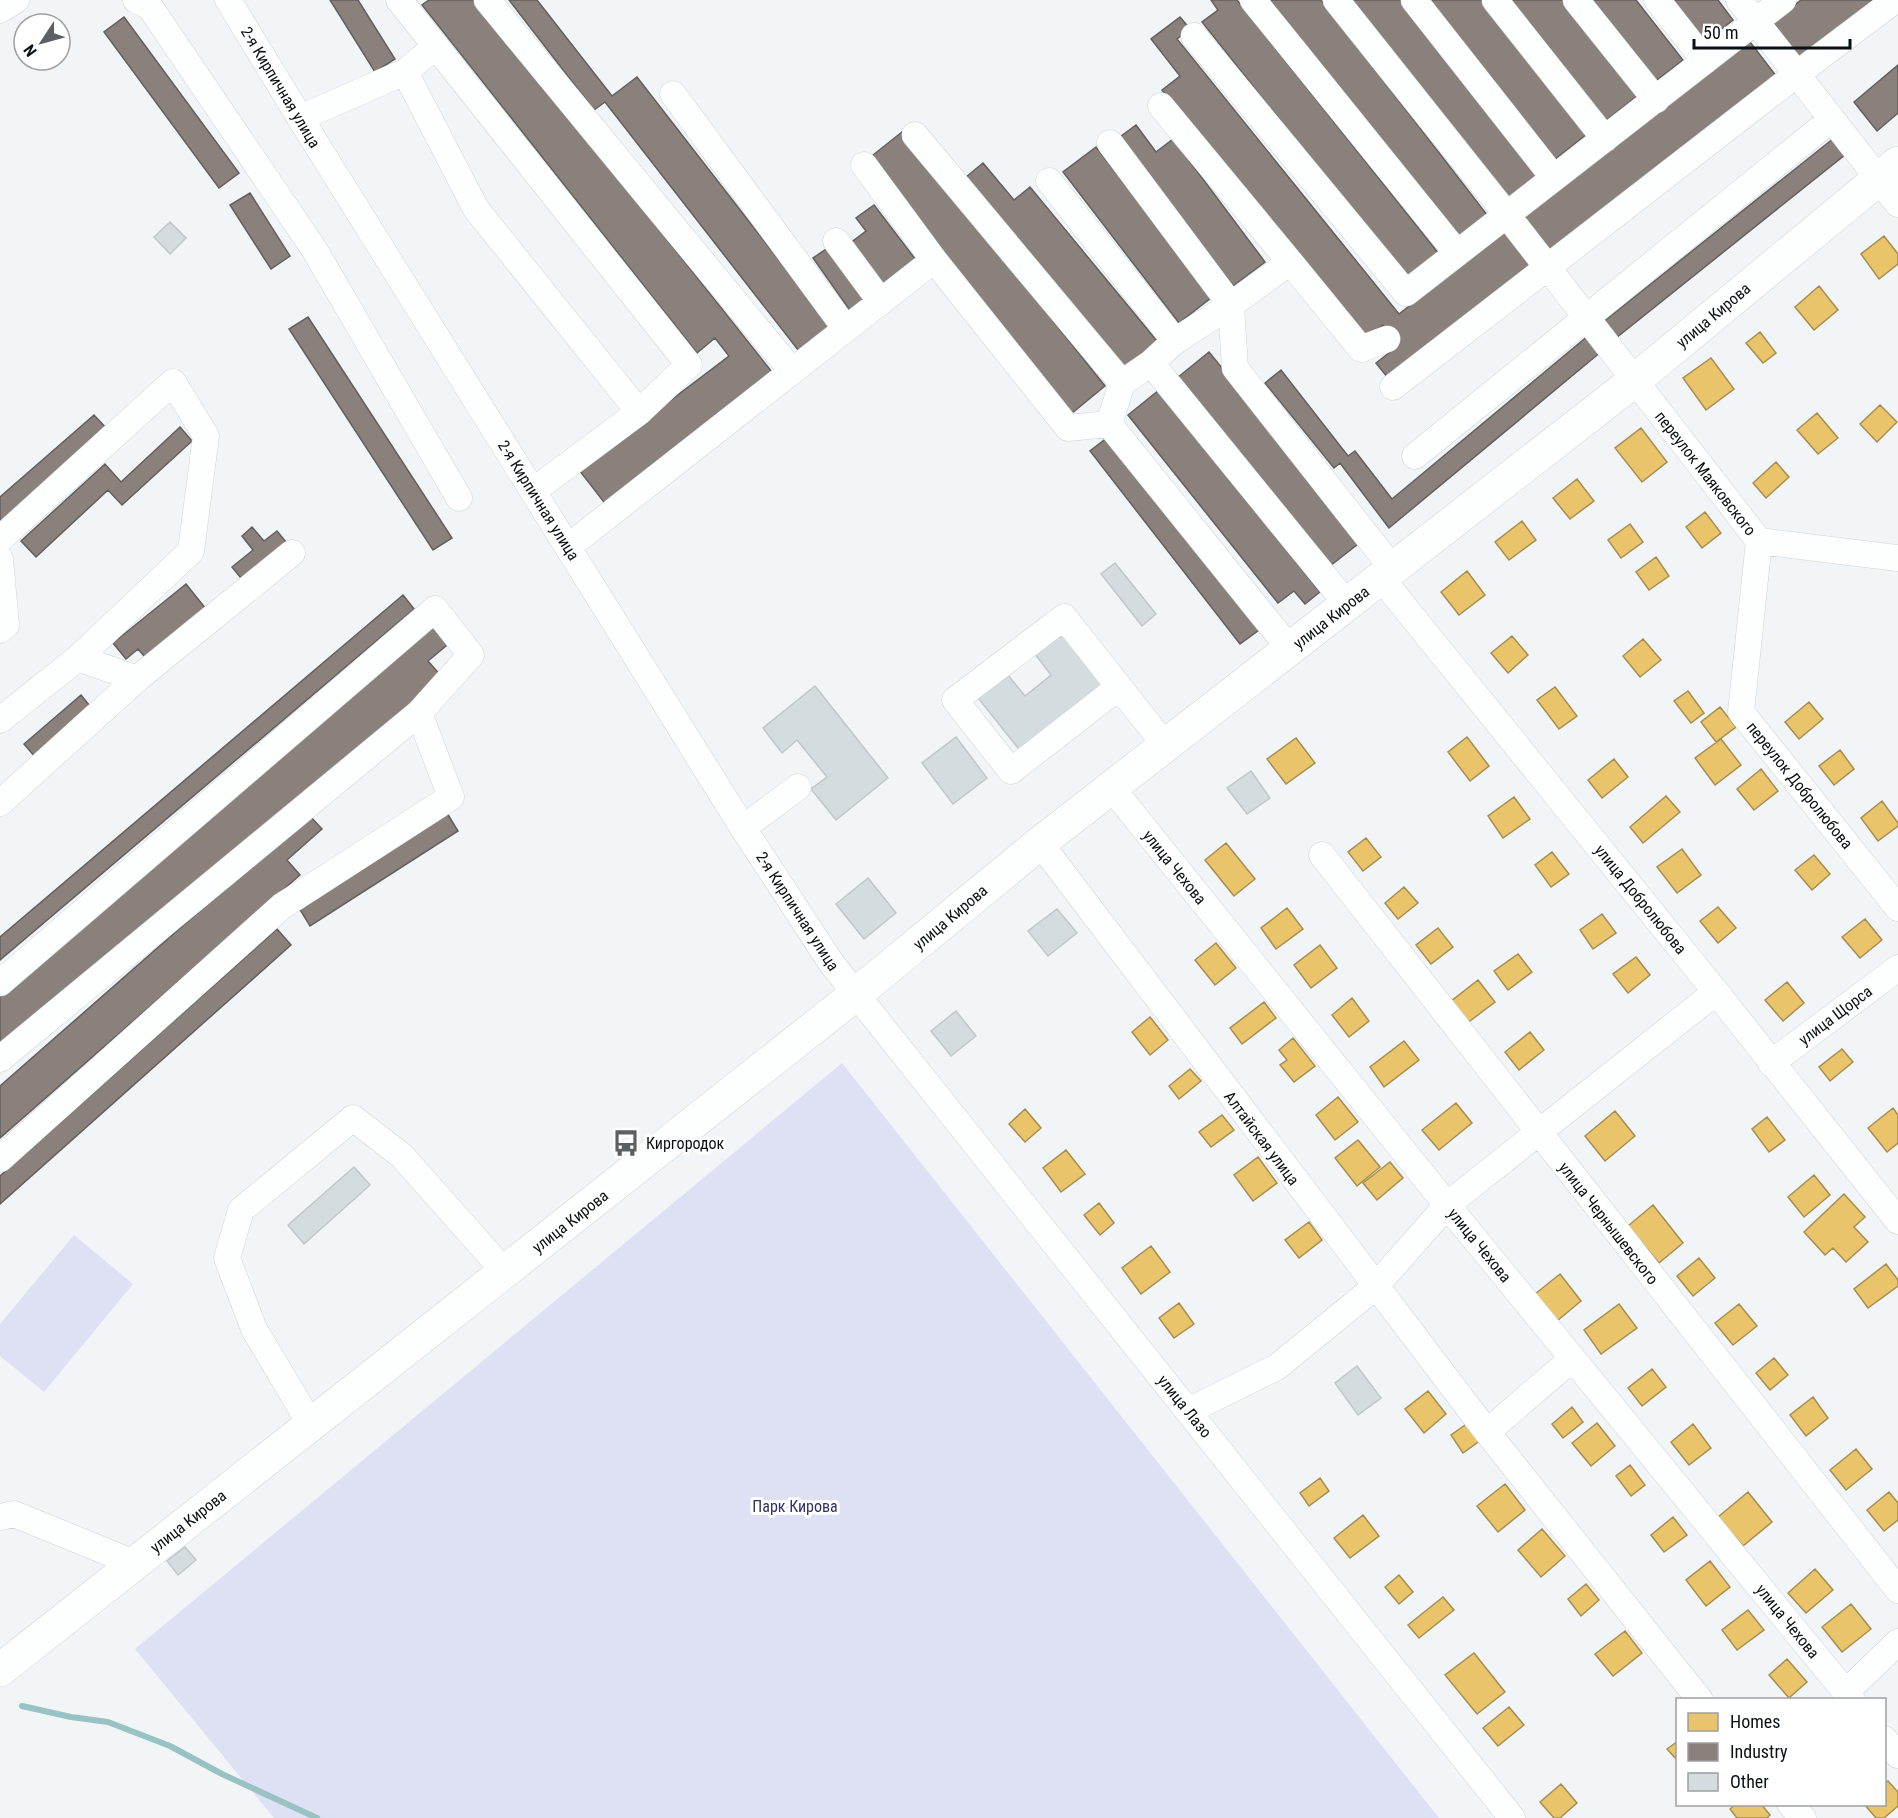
<svg xmlns="http://www.w3.org/2000/svg" width="1898" height="1818" font-family="'Roboto Condensed',sans-serif">
<rect width="100%" height="100%" fill="#f2f5f8"/>
<path fill="#dde1f3" d="M 842,1063 L 1439,1818 L 274,1818 L 135,1649 Z
M 74,1235 L 133,1284 L 44,1392 L 0,1356 L 0,1324 Z"/>
<path fill="#e9c46a" stroke="#a68e50" stroke-width="1.5" d="M 1884,236 L 1898,254 L 1898,264 L 1879,279 L 1861,254 Z
M 1819,286 L 1838,310 L 1814,330 L 1795,307 Z
M 1760,332 L 1776,353 L 1763,363 L 1746,343 Z
M 1711,358 L 1734,389 L 1706,410 L 1683,378 Z
M 1880,405 L 1897,422 L 1877,442 L 1860,424 Z
M 1817,413 L 1838,438 L 1818,454 L 1797,430 Z
M 1641,428 L 1667,462 L 1642,482 L 1615,448 Z
M 1776,462 L 1789,477 L 1766,498 L 1753,483 Z
M 1577,479 L 1594,501 L 1570,519 L 1553,498 Z
M 1705,512 L 1721,533 L 1702,548 L 1686,527 Z
M 1522,521 L 1536,540 L 1509,560 L 1495,542 Z
M 1630,524 L 1643,542 L 1621,558 L 1608,540 Z
M 1656,557 L 1669,576 L 1649,590 L 1636,572 Z
M 1467,571 L 1485,595 L 1459,615 L 1441,592 Z
M 1512,636 L 1528,655 L 1508,673 L 1491,653 Z
M 1643,639 L 1661,660 L 1640,677 L 1623,656 Z
M 1555,687 L 1577,716 L 1559,729 L 1537,700 Z
M 1688,691 L 1704,713 L 1691,723 L 1674,701 Z
M 1809,702 L 1823,719 L 1799,739 L 1785,722 Z
M 1720,707 L 1736,727 L 1716,742 L 1701,722 Z
M 1467,737 L 1489,766 L 1470,781 L 1448,752 Z
M 1296,738 L 1315,763 L 1286,784 L 1267,759 Z
M 1721,739 L 1741,765 L 1715,785 L 1695,758 Z
M 1840,750 L 1854,769 L 1834,785 L 1819,766 Z
M 1614,759 L 1628,777 L 1602,798 L 1588,780 Z
M 1761,769 L 1778,791 L 1754,810 L 1737,789 Z
M 1666,796 L 1680,812 L 1643,843 L 1630,827 Z
M 1514,797 L 1530,819 L 1503,838 L 1488,816 Z
M 1882,801 L 1898,823 L 1898,826 L 1878,841 L 1861,818 Z
M 1366,838 L 1381,857 L 1363,871 L 1348,852 Z
M 1226,843 L 1255,879 L 1234,896 L 1205,860 Z
M 1682,849 L 1701,875 L 1677,893 L 1657,867 Z
M 1552,852 L 1569,874 L 1551,887 L 1535,865 Z
M 1814,855 L 1830,874 L 1812,890 L 1795,870 Z
M 1404,887 L 1418,903 L 1398,919 L 1385,903 Z
M 1718,907 L 1736,928 L 1718,943 L 1700,921 Z
M 1287,908 L 1303,929 L 1276,949 L 1261,928 Z
M 1602,914 L 1616,933 L 1593,949 L 1580,930 Z
M 1865,919 L 1882,940 L 1860,958 L 1842,937 Z
M 1438,928 L 1453,947 L 1431,964 L 1416,945 Z
M 1216,943 L 1236,968 L 1215,985 L 1195,960 Z
M 1320,945 L 1337,968 L 1311,988 L 1294,965 Z
M 1518,954 L 1532,972 L 1508,990 L 1494,971 Z
M 1636,957 L 1650,975 L 1628,993 L 1613,974 Z
M 1478,980 L 1495,1002 L 1466,1024 L 1450,1002 Z
M 1787,982 L 1804,1003 L 1783,1021 L 1765,1000 Z
M 1352,998 L 1369,1021 L 1349,1037 L 1332,1015 Z
M 1264,1002 L 1276,1018 L 1242,1044 L 1230,1028 Z
M 1150,1017 L 1168,1040 L 1150,1055 L 1132,1032 Z
M 1530,1032 L 1544,1050 L 1519,1070 L 1505,1052 Z
M 1293,1038 L 1315,1066 L 1294,1082 L 1280,1065 L 1287,1060 L 1279,1050 Z
M 1404,1041 L 1419,1060 L 1384,1087 L 1370,1067 Z
M 1842,1049 L 1853,1062 L 1830,1081 L 1819,1067 Z
M 1190,1069 L 1201,1081 L 1179,1099 L 1169,1086 Z
M 1338,1097 L 1358,1122 L 1335,1140 L 1316,1115 Z
M 1456,1103 L 1472,1123 L 1439,1150 L 1422,1130 Z
M 1893,1108 L 1898,1115 L 1898,1143 L 1887,1152 L 1868,1128 Z
M 1025,1109 L 1041,1128 L 1025,1142 L 1009,1124 Z
M 1615,1111 L 1635,1136 L 1605,1161 L 1585,1136 Z
M 1222,1115 L 1234,1130 L 1211,1147 L 1199,1132 Z
M 1767,1117 L 1785,1140 L 1769,1152 L 1752,1129 Z
M 1358,1140 L 1380,1167 L 1357,1186 L 1335,1158 Z
M 1066,1150 L 1085,1174 L 1061,1192 L 1043,1168 Z
M 1258,1157 L 1277,1183 L 1253,1201 L 1234,1175 Z
M 1390,1162 L 1403,1178 L 1377,1200 L 1363,1183 Z
M 1814,1175 L 1830,1195 L 1804,1217 L 1788,1197 Z
M 1844,1194 L 1865,1217 L 1854,1227 L 1868,1242 L 1846,1262 L 1833,1248 L 1825,1255 L 1804,1232 Z
M 1099,1203 L 1114,1223 L 1100,1235 L 1084,1215 Z
M 1653,1205 L 1683,1243 L 1659,1263 L 1628,1226 Z
M 1309,1222 L 1322,1240 L 1299,1258 L 1285,1240 Z
M 1151,1246 L 1170,1272 L 1141,1294 L 1122,1268 Z
M 1699,1258 L 1715,1278 L 1693,1296 L 1677,1276 Z
M 1886,1264 L 1898,1280 L 1898,1286 L 1868,1308 L 1854,1289 Z
M 1560,1274 L 1581,1301 L 1557,1321 L 1535,1294 Z
M 1179,1303 L 1194,1324 L 1174,1338 L 1159,1318 Z
M 1619,1304 L 1637,1328 L 1601,1354 L 1584,1330 Z
M 1739,1304 L 1757,1326 L 1733,1345 L 1715,1323 Z
M 1774,1358 L 1788,1375 L 1770,1390 L 1756,1373 Z
M 1652,1369 L 1666,1387 L 1642,1406 L 1628,1388 Z
M 1428,1391 L 1446,1414 L 1424,1433 L 1405,1409 Z
M 1813,1397 L 1828,1418 L 1806,1436 L 1790,1415 Z
M 1572,1407 L 1583,1422 L 1563,1438 L 1552,1424 Z
M 1468,1423 L 1481,1440 L 1463,1453 L 1451,1435 Z
M 1597,1423 L 1615,1446 L 1591,1466 L 1572,1443 Z
M 1693,1424 L 1711,1448 L 1689,1465 L 1671,1442 Z
M 1856,1449 L 1872,1469 L 1846,1490 L 1830,1470 Z
M 1630,1465 L 1645,1485 L 1631,1496 L 1616,1476 Z
M 1320,1478 L 1329,1491 L 1309,1506 L 1300,1493 Z
M 1505,1484 L 1525,1510 L 1498,1532 L 1477,1506 Z
M 1748,1492 L 1772,1522 L 1743,1546 L 1718,1517 Z
M 1889,1492 L 1898,1503 L 1898,1520 L 1884,1531 L 1867,1510 Z
M 1363,1515 L 1379,1536 L 1350,1558 L 1334,1538 Z
M 1673,1517 L 1687,1535 L 1664,1552 L 1651,1535 Z
M 1542,1529 L 1565,1556 L 1541,1577 L 1518,1550 Z
M 1710,1561 L 1730,1587 L 1706,1606 L 1686,1580 Z
M 1815,1569 L 1833,1590 L 1806,1613 L 1788,1593 Z
M 1399,1575 L 1413,1592 L 1399,1604 L 1385,1587 Z
M 1586,1584 L 1599,1600 L 1581,1616 L 1568,1599 Z
M 1443,1597 L 1454,1610 L 1419,1638 L 1408,1625 Z
M 1851,1604 L 1871,1629 L 1842,1652 L 1822,1627 Z
M 1748,1610 L 1764,1630 L 1737,1650 L 1722,1630 Z
M 1625,1631 L 1642,1653 L 1613,1676 L 1595,1654 Z
M 1474,1653 L 1505,1692 L 1477,1714 L 1445,1675 Z
M 1787,1659 L 1807,1682 L 1789,1698 L 1769,1675 Z
M 1509,1707 L 1524,1725 L 1498,1746 L 1483,1728 Z
M 1678,1741 L 1678,1761 L 1667,1749 Z
M 1888,1781 L 1898,1792 L 1898,1806 L 1884,1818 L 1876,1818 L 1864,1804 L 1884,1804 L 1884,1784 Z
M 1561,1784 L 1577,1803 L 1560,1818 L 1554,1818 L 1540,1802 Z
M 1736,1804 L 1761,1804 L 1770,1815 L 1767,1818 L 1737,1818 L 1730,1809 Z"/>
<path fill="#8a817c" stroke="#635f5d" stroke-width="1.5" d="M 330,0 L 358,0 L 395,59 L 375,72 Z
M 429,0 L 477,0 L 776,377 L 607,506 L 579,470 L 729,356 L 715,338 L 697,353 L 422,5 Z
M 509,0 L 537,0 L 612,96 L 637,77 L 834,331 L 802,355 L 605,102 L 594,110 Z
M 1237,0 L 1439,254 L 1407,280 L 1202,22 L 1218,10 L 1211,0 Z
M 1270,0 L 1321,0 L 1488,216 L 1457,240 Z
M 1347,0 L 1400,0 L 1539,175 L 1507,201 Z
M 1428,0 L 1481,0 L 1587,134 L 1554,160 Z
M 1509,0 L 1563,0 L 1637,96 L 1604,122 Z
M 1587,0 L 1636,0 L 1683,60 L 1653,83 Z
M 1668,0 L 1718,0 L 1733,20 L 1702,44 Z
M 1801,0 L 1876,0 L 1800,59 L 1773,22 Z
M 124,17 L 239,173 L 219,188 L 104,32 Z
M 1180,17 L 1190,29 L 1177,39 L 1399,314 L 1506,230 L 1533,265 L 1388,378 L 1376,363 L 1399,345 L 1383,325 L 1364,340 L 1162,90 L 1180,76 L 1151,39 Z
M 1750,42 L 1777,77 L 1547,253 L 1520,218 Z
M 1898,65 L 1898,113 L 1877,131 L 1854,102 Z
M 1136,125 L 1156,152 L 1173,139 L 1265,262 L 1233,286 L 1120,137 Z
M 902,132 L 1105,386 L 1071,414 L 868,159 Z
M 1834,138 L 1846,154 L 1616,338 L 1603,322 Z
M 1096,147 L 1212,297 L 1179,323 L 1063,172 Z
M 983,163 L 1014,200 L 1030,187 L 1157,341 L 1124,369 L 966,177 Z
M 250,193 L 290,256 L 271,269 L 230,205 Z
M 874,205 L 916,260 L 881,286 L 849,244 L 866,231 L 856,218 Z
M 829,247 L 867,301 L 851,312 L 813,258 Z
M 308,317 L 452,538 L 433,550 L 289,329 Z
M 1589,335 L 1602,351 L 1389,528 L 1340,463 L 1334,468 L 1265,383 L 1281,370 L 1348,456 L 1355,451 L 1392,499 Z
M 1209,352 L 1362,541 L 1330,566 L 1177,378 Z
M 1159,390 L 1320,592 L 1305,604 L 1294,591 L 1278,603 L 1128,415 Z
M 94,415 L 108,430 L 0,525 L 0,497 Z
M 180,427 L 192,441 L 122,505 L 108,490 L 36,557 L 21,541 L 105,464 L 121,482 Z
M 1108,437 L 1259,630 L 1240,644 L 1090,451 Z
M 252,527 L 264,541 L 277,531 L 290,547 L 245,583 L 232,567 L 253,550 L 242,536 Z
M 186,584 L 210,614 L 150,663 L 138,649 L 126,659 L 113,643 Z
M 403,595 L 414,609 L 0,960 L 0,937 Z
M 437,624 L 452,641 L 428,661 L 442,677 L 0,1051 L 0,994 Z
M 81,695 L 93,710 L 36,758 L 24,744 Z
M 447,813 L 458,831 L 310,926 L 299,908 Z
M 309,815 L 322,829 L 287,860 L 300,875 L 0,1138 L 0,1086 Z
M 277,929 L 291,945 L 0,1204 L 0,1176 Z"/>
<g fill="none" stroke-linecap="round" stroke-linejoin="round">
<path stroke="#99c2c2" stroke-width="6" d="M 22,1706 L 71,1717 L 108,1722 L 170,1746 L 222,1774 L 317,1818"/>
</g>
<path fill="#d5dcdf" stroke="#c0c6c9" stroke-width="1.5" d="M 170,222 L 186,238 L 170,254 L 154,237 Z
M 1115,563 L 1156,614 L 1142,626 L 1101,574 Z
M 1067,629 L 1110,684 L 1022,753 L 978,698 L 1008,675 L 1025,696 L 1051,675 L 1035,654 Z
M 815,686 L 888,778 L 836,820 L 811,789 L 827,777 L 797,740 L 782,753 L 763,728 Z
M 956,737 L 987,778 L 953,804 L 922,763 Z
M 1251,771 L 1270,798 L 1247,814 L 1227,788 Z
M 868,878 L 896,913 L 864,939 L 836,904 Z
M 1057,909 L 1077,933 L 1048,956 L 1028,931 Z
M 956,1011 L 976,1036 L 951,1056 L 931,1031 Z
M 354,1167 L 370,1185 L 304,1244 L 288,1225 Z
M 1357,1366 L 1381,1398 L 1358,1415 L 1335,1383 Z
M 185,1547 L 196,1560 L 178,1575 L 167,1561 Z"/>
<g fill="none" stroke-linecap="round" stroke-linejoin="round">
<defs>
<path id="minor" d="M 136,0 L 150,7 L 314,249 L 459,498
M 228,0 L 300,118 L 743,828 L 832,964 L 1512,1818
M 399,0 L 689,365 L 639,412 L 533,491
M 487,0 L 792,371
M 1253,0 L 1457,253
M 1336,0 L 1507,215 L 1759,541 L 1898,558
M 1414,0 L 1554,178
M 1495,0 L 1605,139
M 1576,0 L 1656,100
M 1657,0 L 1705,61
M 1739,0 L 1898,204
M 0,10 L 16,0
M 1194,36 L 1406,293 L 1783,0
M 405,72 L 476,209 L 639,412
M 673,94 L 846,329
M 1161,106 L 1290,262
M 300,118 L 405,72 L 436,46
M 915,135 L 1122,383
M 1110,143 L 1231,305 L 1235,368 L 1393,569
M 864,165 L 934,260 L 1068,428 L 1109,424
M 1049,181 L 1175,341
M 836,241 L 881,302
M 1151,363 L 1347,604
M 1393,387 L 1797,74 L 1895,0
M 1415,456 L 1832,119
M 0,539 L 173,382 L 206,436 L 191,551 L 78,658 L 0,720
M 1759,541 L 1741,712 L 1898,908
M 568,547 L 934,260
M 0,559 L 6,625 L 0,630
M 1381,578 L 1716,992 L 1898,1221
M 1290,649 L 1109,424 L 1122,383 L 1151,363 L 1175,341 L 1231,305 L 1290,262 L 1361,349 L 1387,339
M 78,658 L 137,679
M 1119,687 L 1011,771 L 955,700 L 1064,617 L 1165,745
M 1111,787 L 1447,1205 L 1852,1700
M 0,803 L 137,679 L 292,553
M 743,828 L 798,787
M 1040,843 L 1487,1432
M 1322,855 L 1898,1590
M 0,983 L 435,609 L 471,655 L 419,713 L 0,1059
M 1771,1063 L 1898,968
M 0,1159 L 282,906 L 451,797 L 419,713
M 1572,1359 L 1487,1432 L 1700,1700
M 1188,1411 L 1277,1367 L 1375,1287 L 1447,1205 L 1716,992
M 311,1425 L 254,1329 L 227,1258 L 241,1210 L 353,1118 L 402,1156 L 505,1272
M 0,1517 L 14,1514 L 134,1563
M 1846,1692 L 1898,1642
M 1884,1739 L 1898,1755
M 1790,1804 L 1803,1818"/>
<path id="major" d="M 0,1670 L 855,995 L 1040,843 L 1634,381 L 1898,163"/>
</defs>
<use href="#minor" stroke="#cdd4d7" stroke-width="27"/>
<use href="#major" stroke="#cdd4d7" stroke-width="34"/>
<use href="#minor" stroke="#fdfefe" stroke-width="26"/>
<use href="#major" stroke="#fdfefe" stroke-width="33"/>
</g>
<defs>
<symbol id="bus-bare" viewBox="-9 -9 18 18"><path d="M-5-6H5V4H4V6H2V4H-2V6H-4V4H-5ZM-3.5-4V0h7V-4ZM-3.5 1.2v1.5H-2V1.2ZM2 1.2v1.5H3.5V1.2Z" fill="#5b6064" stroke="#fff" stroke-width="2.5" paint-order="stroke"/></symbol>
</defs>
<g fill-rule="evenodd">
<use href="#bus-bare" x="607" y="1124" width="38" height="38"/>
</g>
<g text-anchor="middle" stroke-width="6" stroke-linejoin="round" paint-order="stroke">
<g font-size="16" fill="#091014" stroke="#fff">
<text transform="translate(281 87) rotate(59)" y="6">2-я Кирпичная улица</text>
<text transform="translate(1713 315) rotate(-40)" y="6">улица Кирова</text>
<text transform="translate(1706 473) rotate(52)" y="6">переулок Маяковского</text>
<text transform="translate(539 500) rotate(58)" y="6">2-я Кирпичная улица</text>
<text transform="translate(1331 617) rotate(-38)" y="6">улица Кирова</text>
<text transform="translate(1800 785) rotate(51)" y="6">переулок Добролюбова</text>
<text transform="translate(1175 867) rotate(51)" y="6">улица Чехова</text>
<text transform="translate(1641 899) rotate(51)" y="6">улица Добролюбова</text>
<text transform="translate(798 911) rotate(57)" y="6">2-я Кирпичная улица</text>
<text transform="translate(950 917) rotate(-40)" y="6">улица Кирова</text>
<text transform="translate(1835 1015) rotate(-37)" y="6">улица Щорса</text>
<text transform="translate(1262 1138) rotate(53)" y="6">Алтайская улица</text>
<text transform="translate(570 1221) rotate(-38)" y="6">улица Кирова</text>
<text transform="translate(1609 1223) rotate(52)" y="6">улица Чернышевского</text>
<text transform="translate(1480 1245) rotate(51)" y="6">улица Чехова</text>
<text transform="translate(1185 1406) rotate(51)" y="6">улица Лазо</text>
<text transform="translate(188 1521) rotate(-38)" y="6">улица Кирова</text>
<text transform="translate(1788 1621) rotate(51)" y="6">улица Чехова</text>
</g>
<g font-size="16" fill="#091014" stroke="#fff" text-anchor="start">
<text x="646" y="1149">Киргородок</text>
</g>
<g font-size="16" fill="#303166" stroke="#fff">
<text x="795" y="1512">Парк Кирова</text>
</g>
</g>
<rect x="1676" y="1698" width="210" height="108" fill="#ffffff" stroke="#9d9fa1" stroke-width="1.5"/>
<rect x="1688" y="1713" width="30" height="18" fill="#e9c46a" stroke="#9d9fa1" stroke-width="1.5"/>
<text x="1730" y="1728" font-size="18" fill="#091014">Homes</text>
<rect x="1688" y="1743" width="30" height="18" fill="#8a817c" stroke="#9d9fa1" stroke-width="1.5"/>
<text x="1730" y="1758" font-size="18" fill="#091014">Industry</text>
<rect x="1688" y="1773" width="30" height="18" fill="#d5dcdf" stroke="#9d9fa1" stroke-width="1.5"/>
<text x="1730" y="1788" font-size="18" fill="#091014">Other</text>
<g transform="translate(42 42) rotate(234)"><circle r="28" fill="#ffffff" stroke="#9d9fa1" stroke-width="1.5"/>
<path d="M0-4.5L10 22L0 15L-10 22Z" fill="#5b6064"/>
<text y="-9" font-size="16" font-weight="bold" text-anchor="middle" fill="#091014">N</text>
</g>
<path d="M1694 39v9h156v-9" fill="none" stroke="#091014" stroke-width="3"/>
<text x="1703" y="39" font-size="18" fill="#091014" stroke="#ffffff" stroke-width="4.5" paint-order="stroke">50 m</text>
</svg>
